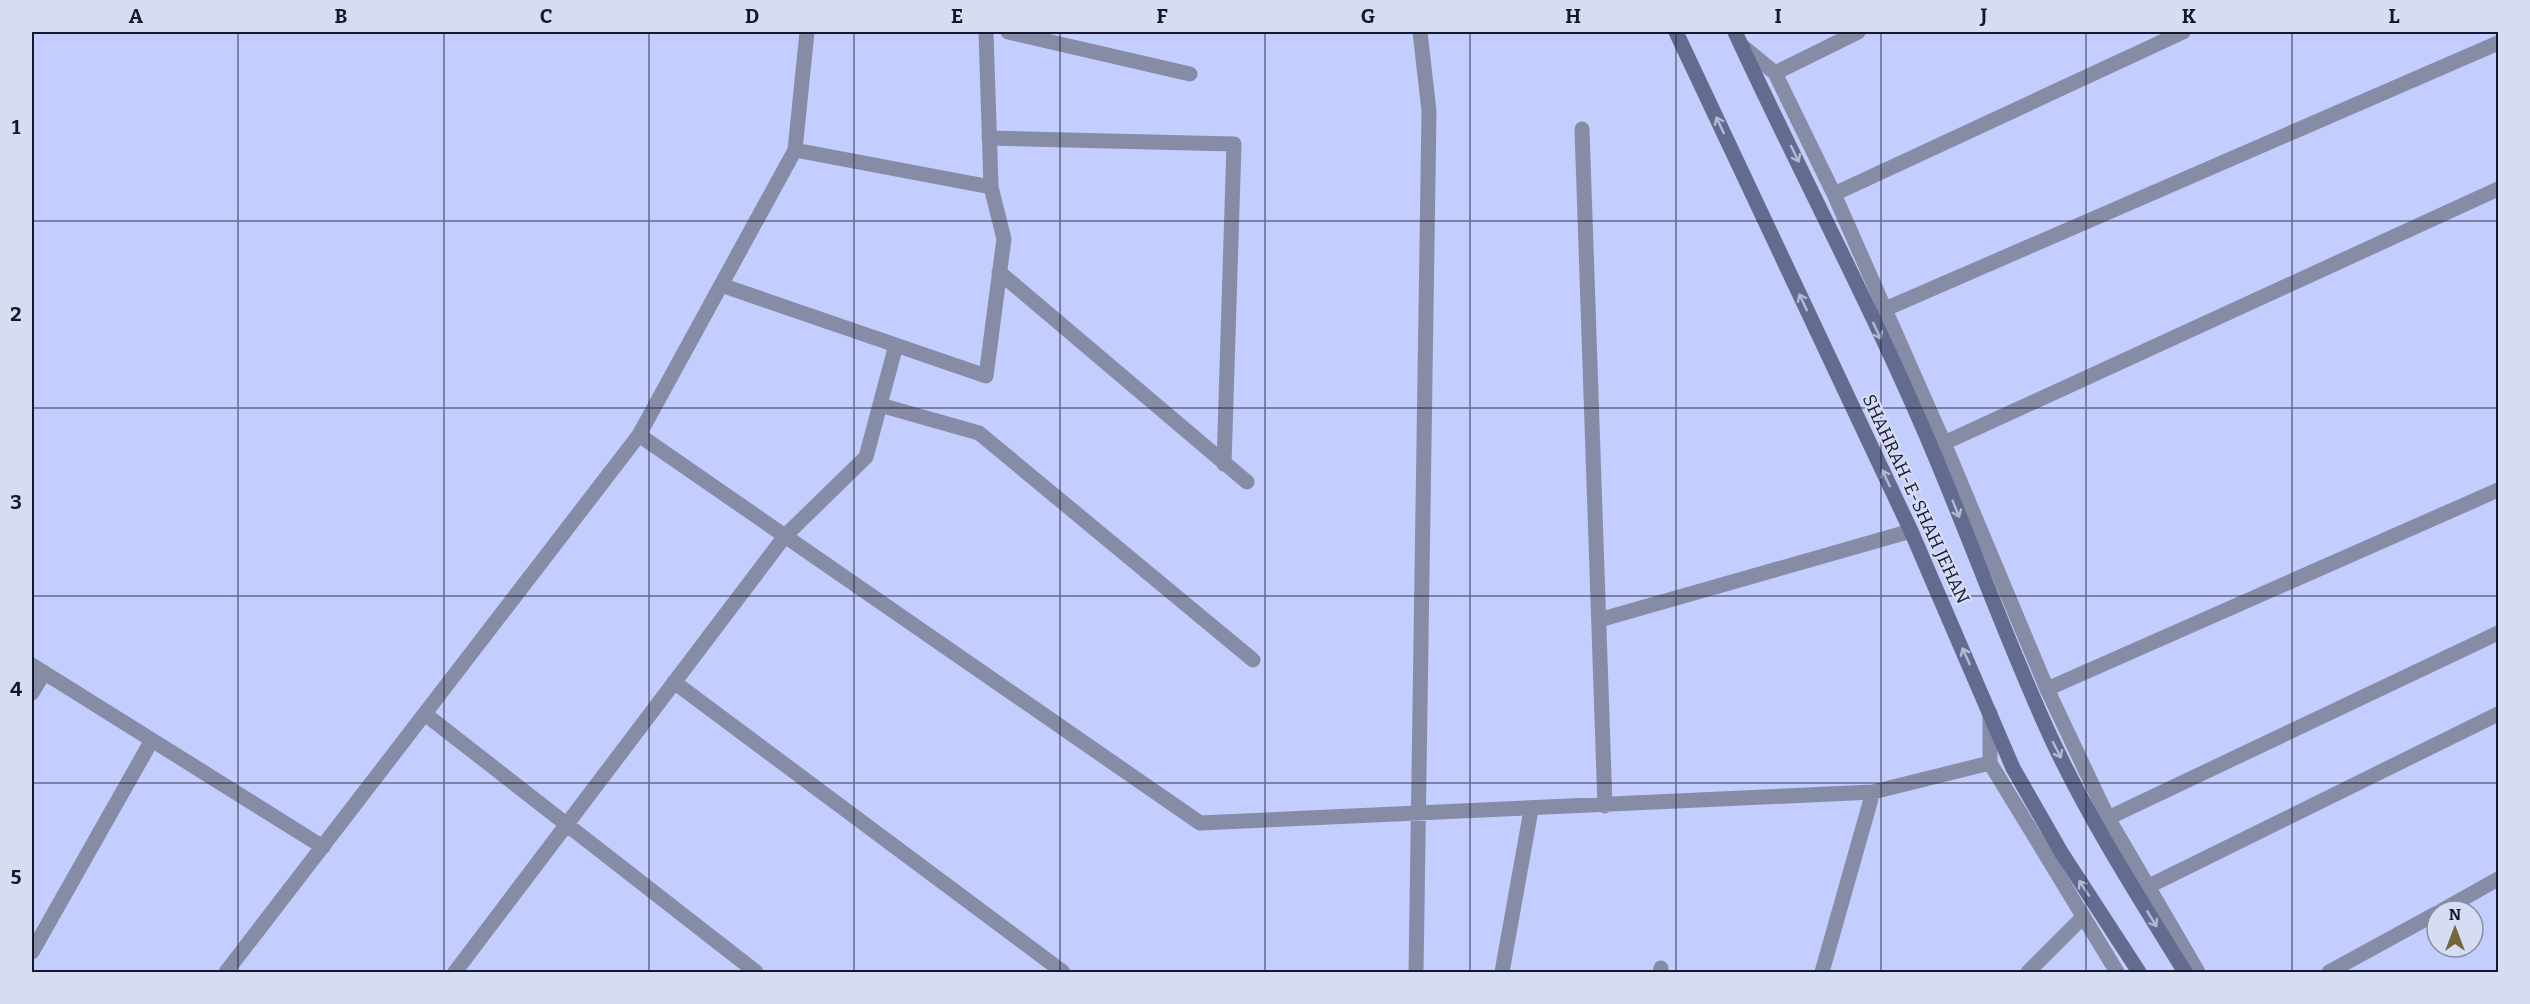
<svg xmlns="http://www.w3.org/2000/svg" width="2530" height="1004" font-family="Bitter,serif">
<rect width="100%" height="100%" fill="#c3cdfe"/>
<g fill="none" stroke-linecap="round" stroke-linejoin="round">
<path stroke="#868ca5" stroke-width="15" d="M 1008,32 L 1190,74
M 1741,45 L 1775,73 L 1834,194 L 1944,443 L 2047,689 L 2108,818 L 2198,972
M 1775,73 L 1858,32
M 1582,129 L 1605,806
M 989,138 L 1234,144 L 1224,464
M 795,150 L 991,187
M 1834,194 L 2183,32
M 999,272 L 1247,482
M 721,285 L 986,376 L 1004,239 L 991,187 L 986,32
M 1883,310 L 2498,43
M 880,405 L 979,433 L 1253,660
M 639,435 L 1200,823 L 1873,792 L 1990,763
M 1944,443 L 2498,189
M 1599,620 L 1911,531
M 32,665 L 323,847
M 674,682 L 1063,972
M 2047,689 L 2498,490
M 32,693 L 44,673
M 1990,713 L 1990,763 L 2117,972
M 425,714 L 756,972
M 2108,818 L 2498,633
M 2147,887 L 2498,714
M 2441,911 L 2498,879
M 32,952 L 152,740
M 226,972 L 639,435 L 795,150 L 807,32
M 455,972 L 785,536 L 866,457 L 896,345
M 1416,972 L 1429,111 L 1420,32
M 1502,972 L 1531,810
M 1660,972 L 1661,968
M 1822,972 L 1873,792
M 2028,972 L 2082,918
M 2329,972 L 2437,913"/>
<path stroke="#636b8f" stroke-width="15" d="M 1676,32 L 1911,531 L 2013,768 L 2061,852 L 2139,972
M 1735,32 C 1799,171 1872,307 1932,449 C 1973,546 2008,645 2052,740 C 2090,821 2138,896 2185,972"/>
</g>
<defs><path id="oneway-shaft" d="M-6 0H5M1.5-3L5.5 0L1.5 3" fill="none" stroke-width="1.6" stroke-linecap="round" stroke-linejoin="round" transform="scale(1.5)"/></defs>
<g stroke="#b4bad6">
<use href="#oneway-shaft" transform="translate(1720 125) rotate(-115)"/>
<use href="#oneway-shaft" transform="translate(1795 154) rotate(64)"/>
<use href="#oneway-shaft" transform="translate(1803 302) rotate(-115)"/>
<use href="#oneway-shaft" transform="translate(1877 331) rotate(65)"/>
<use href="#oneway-shaft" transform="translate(1886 478) rotate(-115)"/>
<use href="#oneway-shaft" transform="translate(1956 509) rotate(68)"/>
<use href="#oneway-shaft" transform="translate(1966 656) rotate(-114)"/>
<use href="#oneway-shaft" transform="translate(2057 750) rotate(63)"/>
<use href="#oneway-shaft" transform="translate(2084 888) rotate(-123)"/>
<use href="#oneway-shaft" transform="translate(2152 919) rotate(59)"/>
</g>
<path fill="none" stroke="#14172d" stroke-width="1.5" stroke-opacity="0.55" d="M 238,32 L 238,972M 444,32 L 444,972M 649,32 L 649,972M 854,32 L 854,972M 1060,32 L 1060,972M 1265,32 L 1265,972M 1470,32 L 1470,972M 1676,32 L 1676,972M 1881,32 L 1881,972M 2086,32 L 2086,972M 2292,32 L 2292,972M 32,221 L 2498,221M 32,408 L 2498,408M 32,596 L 2498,596M 32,783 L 2498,783"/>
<g text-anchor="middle" stroke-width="4.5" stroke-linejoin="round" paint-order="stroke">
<g font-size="18" fill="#14172d" stroke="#d6dcf4">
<text transform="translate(1916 499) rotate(65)" y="6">SHAHRAH-E-SHAH JEHAN</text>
</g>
</g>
<rect width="2530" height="1004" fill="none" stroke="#d6dcf4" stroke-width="66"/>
<g transform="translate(2455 929)"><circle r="28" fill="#d6dcf4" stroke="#888da4" stroke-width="1.5"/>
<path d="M0-4.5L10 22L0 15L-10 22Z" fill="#756836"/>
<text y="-9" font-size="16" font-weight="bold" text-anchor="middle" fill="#14172d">N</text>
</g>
<rect x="33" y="33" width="2464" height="938" fill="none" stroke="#14172d" stroke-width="2"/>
<g font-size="20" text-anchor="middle" font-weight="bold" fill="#14172d">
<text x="136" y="23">A</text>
<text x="341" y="23">B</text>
<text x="546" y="23">C</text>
<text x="752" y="23">D</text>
<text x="957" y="23">E</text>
<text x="1162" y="23">F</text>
<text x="1368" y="23">G</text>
<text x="1573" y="23">H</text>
<text x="1778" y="23">I</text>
<text x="1984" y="23">J</text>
<text x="2189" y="23">K</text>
<text x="2394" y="23">L</text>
<text x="16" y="134">1</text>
<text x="16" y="321">2</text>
<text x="16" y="509">3</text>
<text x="16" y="696">4</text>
<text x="16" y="884">5</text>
</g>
</svg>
